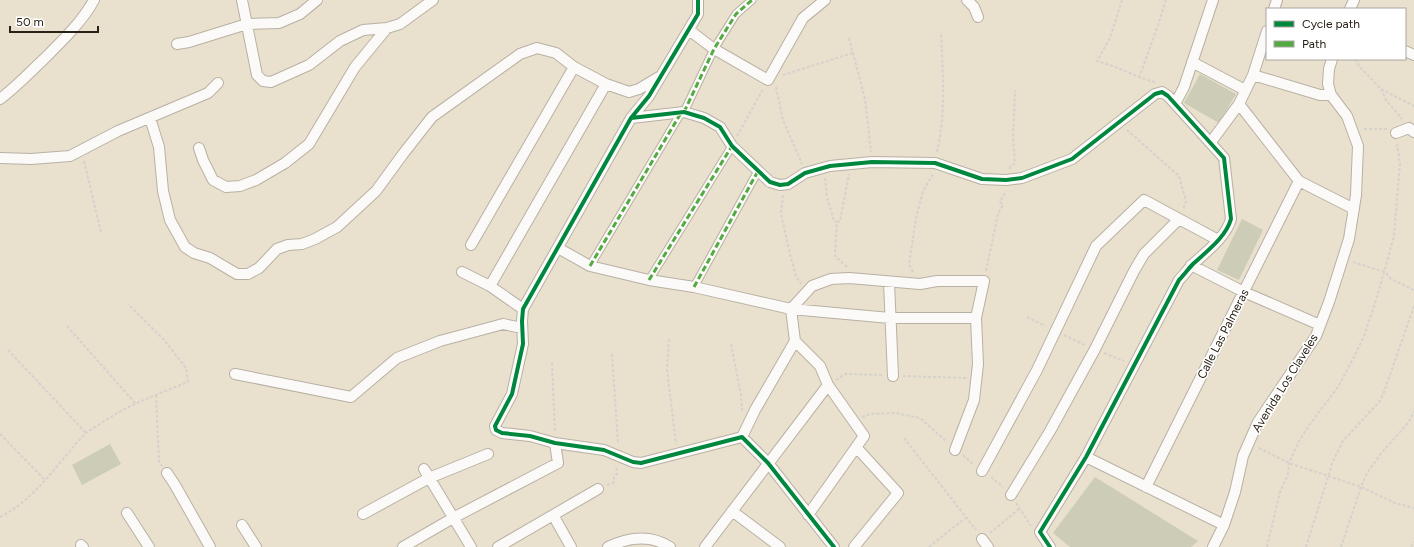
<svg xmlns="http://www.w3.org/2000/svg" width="1414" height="547" font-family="Figtree,sans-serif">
<rect width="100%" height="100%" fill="#e9e0ce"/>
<path fill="#ccccb7" d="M 1200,74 L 1236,94 L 1219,123 L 1184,103 Z
M 1242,219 L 1263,230 L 1239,280 L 1217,270 Z
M 110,444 L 121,464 L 82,485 L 72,465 Z
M 1095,477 L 1198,541 L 1191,547 L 1070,547 L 1053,533 Z"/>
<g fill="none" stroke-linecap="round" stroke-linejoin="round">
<defs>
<path id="pedestrian" d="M 684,112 L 714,49 L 736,14 L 752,0
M 590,266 L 681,113
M 649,280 L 732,146
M 694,287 L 758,171"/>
<path id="minor" d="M 242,0 L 257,75 L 263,81 L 271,82 L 309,65 L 340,41 L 363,30 L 387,28 L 400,24 L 433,0
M 698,0 L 698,14 L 649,96 L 631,118 L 523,309 L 522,321 L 523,344 L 512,394 L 495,426 L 496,430 L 502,433 L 530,436 L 555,443 L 604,450 L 633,462 L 641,463 L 742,437 L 768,463 L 834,547
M 967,0 L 974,7 L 978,17
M 1274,9 L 1277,0
M 1350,9 L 1354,0
M 689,30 L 714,49 L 768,80 L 803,18 L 825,0
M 177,44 L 189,42 L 247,24 L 279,23 L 300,14 L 317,0
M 1405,51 L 1414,55
M 1192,62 L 1245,90
M 1253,75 L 1320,95 L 1331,95
M 0,99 C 16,87 29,73 44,59 C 62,41 82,22 94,0
M 1175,104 L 1184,87 L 1213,0
M 1239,104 L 1299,181 L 1354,209
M 150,118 L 159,147 L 163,191 L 170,220 L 185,247 L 194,253 L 210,258 L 237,274 L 248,274 L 259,268 L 277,249 L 288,245 L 302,244 L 315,239 L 337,227 L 376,191 L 403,154 L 432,117 L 520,54 L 537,48 L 556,53 L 574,67 L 606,84 L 629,92 L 639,89 L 659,77
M 631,118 L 684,112 L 704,118 L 720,127 L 732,146 L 770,182 L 780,185 L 788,184 L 805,173 L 830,166 L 872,162 L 935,163 L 982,179 L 1006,180 L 1022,178 L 1072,159 L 1155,94 L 1162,92 L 1168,96 L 1224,158 L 1231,219 C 1226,237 1207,251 1193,264 C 1188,269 1184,275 1179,280 L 1086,457 L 1040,532 L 1050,547
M 1396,133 L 1409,128 L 1414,132
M 1211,142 L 1239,104 L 1253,75 L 1267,31
M 199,148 L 203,160 L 213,180 L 226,187 L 240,186 L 256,180 L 285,163 L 309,144 L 355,67 L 387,28
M 0,158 L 31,159 L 70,156 L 118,131 L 208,93 L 218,83
M 471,245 L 574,67
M 558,248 L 590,266 L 649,280 L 694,287 L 791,309 L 890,318 L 976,318
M 1191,265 L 1244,292 L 1320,325
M 462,272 L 490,286 L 523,309
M 889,282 L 893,376
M 490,286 L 606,84
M 235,374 L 351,397 L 397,358 L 440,341 L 503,324 L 522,328
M 742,437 L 755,410 L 795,341
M 1086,457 L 1224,525
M 424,469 L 471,547
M 982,471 L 1037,370 L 1096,246 L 1144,200 L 1218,240
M 167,473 L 175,485 L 210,547
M 1146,487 L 1299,181
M 1011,495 L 1050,431 L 1095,349 L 1134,271 L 1144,254 L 1179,219
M 732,511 L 780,547
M 127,513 L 149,547
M 363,514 L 429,478 L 488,454
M 553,515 L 571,547
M 808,515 L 864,436 L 828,385 L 820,366 L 795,341 L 791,309 L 812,286 L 831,279 L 849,278 L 920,284 L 937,281 L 984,281 L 976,318 L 978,364 L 974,400 L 955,450
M 242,525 L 256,547
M 982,539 L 988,547
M 81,545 L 83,547
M 403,547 L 453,518 L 558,463 L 555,443
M 498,547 L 598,489
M 608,547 C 629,537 650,534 670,547
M 705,547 L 828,385
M 854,547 L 898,493 L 856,447
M 1213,547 L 1224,525 L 1235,492 L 1243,456 L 1258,422 L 1316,336 L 1329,302 L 1349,239 L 1356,195 L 1358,146 L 1347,116 L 1331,95 L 1328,84 L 1329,69 L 1332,59"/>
</defs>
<use href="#pedestrian" stroke="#b8b1a3" stroke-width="9"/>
<use href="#minor" stroke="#b8b1a3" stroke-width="12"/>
<path stroke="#d5d2cd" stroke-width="2" stroke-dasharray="3 2" stroke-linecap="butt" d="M 1122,0 L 1110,38 L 1097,61 C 1117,66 1135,77 1155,82
M 849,38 L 865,99 L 871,152
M 1355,59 L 1359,66 L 1381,89 L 1386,100 L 1402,119
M 783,75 L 853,53
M 1139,78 L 1158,25 L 1166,0
M 776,87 L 783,120 L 802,164
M 1381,89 L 1414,106
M 1364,129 L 1387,129
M 1127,130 L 1179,176 L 1186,201 L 1183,210
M 737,136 L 763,89
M 937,152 C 946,113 943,74 941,34
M 84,161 L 101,232
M 1010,169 L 1010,167 L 1015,163 L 1013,138 L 1015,90
M 825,178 L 827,197 L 834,221 L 837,222
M 783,195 L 781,214 L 790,254 L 796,276 L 801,284
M 1353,262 L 1385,272 L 1391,279 L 1414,290
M 847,267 L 835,256 L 837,222 L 840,221 L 849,174
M 986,271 L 998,214 L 1003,205 L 1000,202 L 1006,191
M 913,272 L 909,265 L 916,218 L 923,191 L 933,174
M 1027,317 L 1045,326
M 67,326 L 135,403
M 1064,335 L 1085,345
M 669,339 L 667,369 L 676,444
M 731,344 L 741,395 L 742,412
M 8,350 L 86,433
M 1104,353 L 1124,361
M 612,354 L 618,444
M 552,363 L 555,432
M 903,376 L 966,378
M 836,380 L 845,374 L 882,375
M 156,395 L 159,461 L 162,466
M 862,417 L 870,414 L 895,413 L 920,418 L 947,442
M 0,434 L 45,480
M 904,438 L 976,530
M 1259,448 L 1289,463 L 1361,487 L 1395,503 L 1414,508
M 963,455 L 973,464
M 991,477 L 1003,487
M 607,485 L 614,482 L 614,477 L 617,474 L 616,466
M 1016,503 L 1031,526
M 0,517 C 36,499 58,462 85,434 C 90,430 97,426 103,422 C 130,404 158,394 188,382 L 186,368 L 164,340 L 128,304
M 990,533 L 1019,509
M 929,547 L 965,518
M 1267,547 L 1280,492 L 1288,474 L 1289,463 L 1299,441 L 1310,424 L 1338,387 L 1354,357 L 1364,336 L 1377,297 L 1394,236 L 1400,163 L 1397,144
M 1306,547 L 1333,461 L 1343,441 L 1380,401 L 1384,392 L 1414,306
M 1341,547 L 1361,487 L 1367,473 L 1383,451 L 1409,422 L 1414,411
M 1411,547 L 1414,542"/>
<use href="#pedestrian" stroke="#fcfaf8" stroke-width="7"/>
<use href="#minor" stroke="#fcfaf8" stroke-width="10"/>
<path stroke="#53aa42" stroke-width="3" stroke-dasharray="6 3" stroke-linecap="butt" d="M 684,112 L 714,49 L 736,14 L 752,0
M 590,266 L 681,113
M 649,280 L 732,146
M 694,287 L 758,171"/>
<defs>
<path id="cycleway" d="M 698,0 L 698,14 L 649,96 L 631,118 L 523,309 L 522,321 L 523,344 L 512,394 L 495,426 L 496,430 L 502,433 L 530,436 L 555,443 L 604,450 L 633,462 L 641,463 L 742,437 L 768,463 L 834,547
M 631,118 L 684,112 L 704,118 L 720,127 L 732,146 L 770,182 L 780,185 L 788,184 L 805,173 L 830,166 L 872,162 L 935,163 L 982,179 L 1006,180 L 1022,178 L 1072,159 L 1155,94 L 1162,92 L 1168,96 L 1224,158 L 1231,219 C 1226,237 1207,251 1193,264 C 1188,269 1184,275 1179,280 L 1086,457 L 1040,532 L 1050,547"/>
</defs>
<use href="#cycleway" stroke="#fff" stroke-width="6"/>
<use href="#cycleway" stroke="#00873e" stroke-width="4"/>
</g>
<g text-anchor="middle" stroke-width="3.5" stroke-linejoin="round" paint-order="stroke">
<g font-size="12" fill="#282115" stroke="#fff">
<text transform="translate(1223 334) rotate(-63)" y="4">Calle Las Palmeras</text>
<text transform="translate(1285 383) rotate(-58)" y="4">Avenida Los Claveles</text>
</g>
</g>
<rect x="1266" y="8" width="140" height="52" fill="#ffffff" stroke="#a9a6a1"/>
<rect x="1274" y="21" width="20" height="6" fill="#00873e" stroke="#a9a6a1"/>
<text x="1302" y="28" font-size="12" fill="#282115">Cycle path</text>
<rect x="1274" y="41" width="20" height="6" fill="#53aa42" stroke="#a9a6a1"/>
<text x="1302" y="48" font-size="12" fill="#282115">Path</text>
<path d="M10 26v6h88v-6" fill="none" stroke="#282115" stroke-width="2"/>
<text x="16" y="26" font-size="12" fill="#282115" stroke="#ffffff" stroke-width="3" paint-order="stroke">50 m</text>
</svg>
